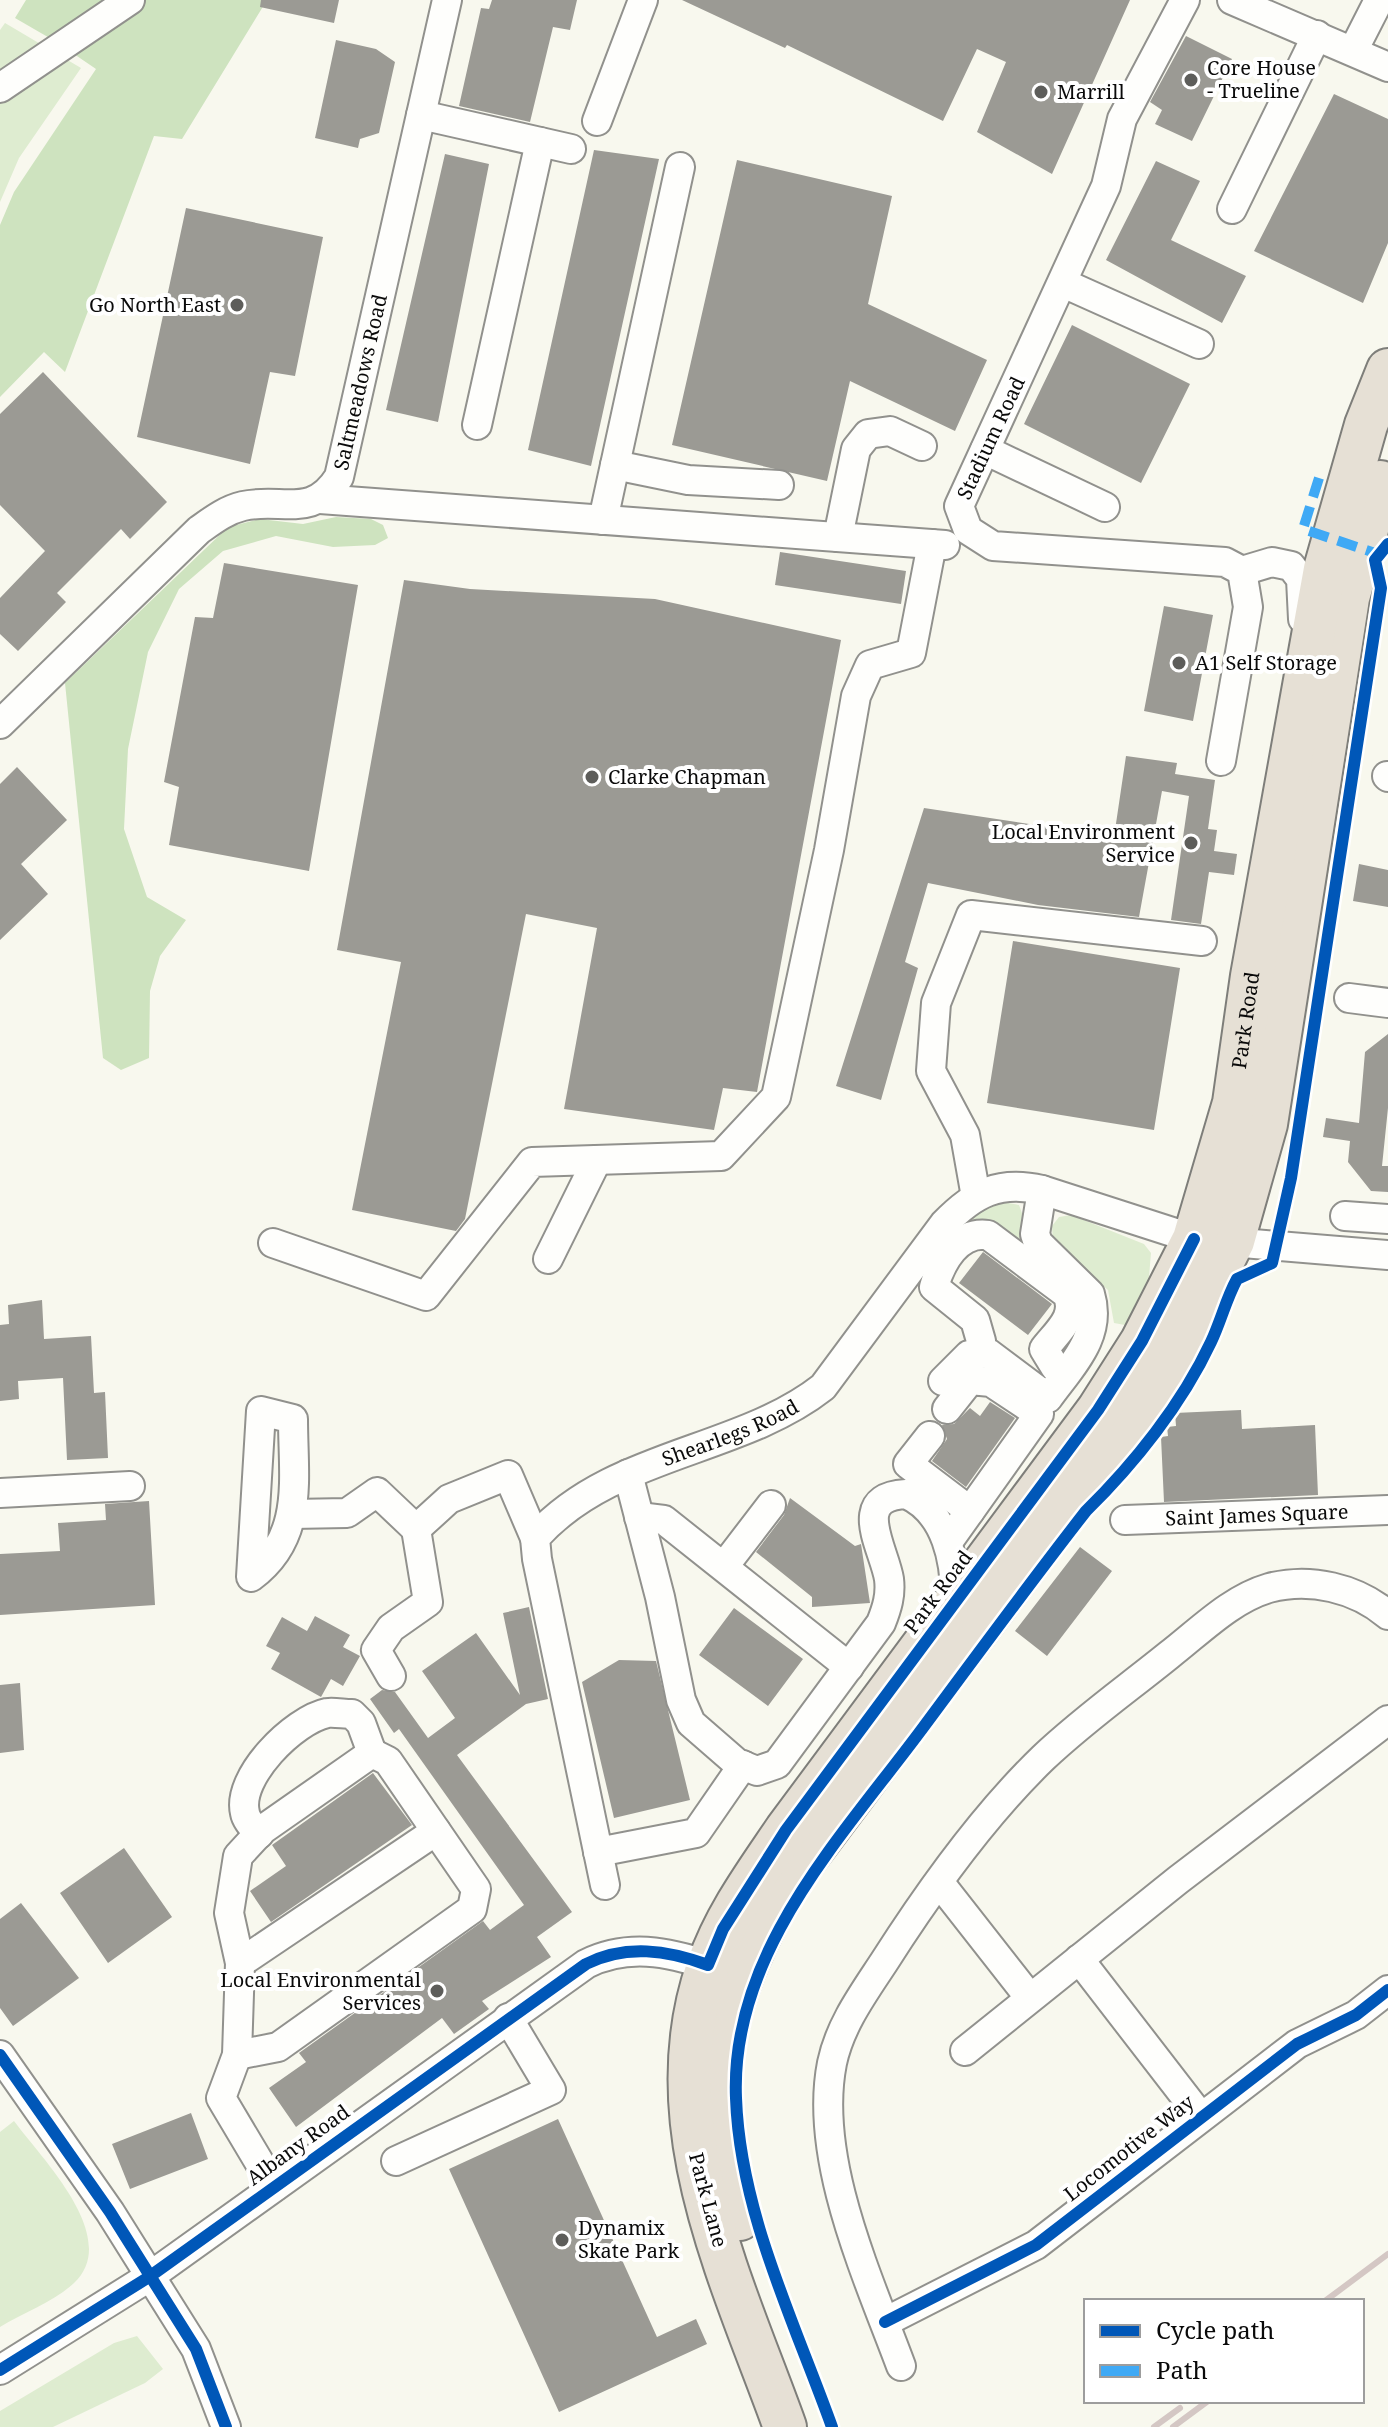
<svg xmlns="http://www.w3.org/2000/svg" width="1388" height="2427" font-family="'Noto Serif',serif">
<rect width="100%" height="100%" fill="#f8f8ee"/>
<path fill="#deecd0" d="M 5,23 L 81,68 L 19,158 L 0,202 L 0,30 Z
M 1003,1202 L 1019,1205 L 1038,1257 L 955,1230 L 981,1208 Z
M 1071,1215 L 1144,1244 L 1151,1253 L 1149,1277 L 1125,1325 L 1114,1323 L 1108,1290 L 1053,1243 L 1052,1226 L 1059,1217 Z
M 14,2121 C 42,2159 122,2238 74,2283 C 55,2301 23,2313 0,2327 L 0,2132 Z
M 137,2336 L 163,2369 L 145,2383 L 53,2427 L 0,2427 L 0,2411 L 114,2343 Z"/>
<path fill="#cee3bf" d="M 26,0 L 111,0 L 53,40 L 15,18 Z
M 141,0 L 267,0 L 182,139 L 154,136 L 65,372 L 44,352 L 0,397 L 0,225 L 14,192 L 96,69 L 74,54 Z
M 336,517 L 371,519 L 383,525 L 388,538 L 375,545 L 333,547 L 276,536 L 223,551 L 179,589 L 148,652 L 128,749 L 124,829 L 147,897 L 186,920 L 160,956 L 150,991 L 149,1058 L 121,1070 L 103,1058 L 65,683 L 228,527 L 260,519 L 303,524 Z"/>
<path fill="#9b9a94" d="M 261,0 L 339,0 L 334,23 L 260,7 Z
M 492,0 L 577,0 L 570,30 L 553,27 L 530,122 L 459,106 L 481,8 L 489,9 Z
M 682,0 L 1130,0 L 1052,174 L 977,132 L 1006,62 L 977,49 L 943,121 L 787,45 L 785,48 Z
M 1186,36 L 1232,59 L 1192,141 L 1155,124 L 1162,110 L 1150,102 Z
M 336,40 L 376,49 L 395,62 L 379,133 L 360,139 L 358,148 L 315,138 Z
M 1334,94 L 1388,119 L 1388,243 L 1363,303 L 1254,251 Z
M 594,150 L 659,159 L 591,466 L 528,450 Z
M 445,154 L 489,164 L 438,422 L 386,410 Z
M 737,160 L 892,196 L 868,304 L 987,360 L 955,431 L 850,381 L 827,481 L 672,445 Z
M 1156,161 L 1200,181 L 1171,240 L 1246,276 L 1222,323 L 1106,260 Z
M 186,208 L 323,237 L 295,376 L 270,372 L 250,464 L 137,437 Z
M 1072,325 L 1190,384 L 1141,483 L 1024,424 Z
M 43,372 L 167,502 L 130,539 L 121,529 L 57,593 L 66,602 L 18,651 L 0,634 L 0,598 L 45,551 L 0,505 L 0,414 Z
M 780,552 L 906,571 L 901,604 L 775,585 Z
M 224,563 L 358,585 L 309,871 L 169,845 L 179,787 L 164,782 L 195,617 L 213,618 Z
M 404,580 L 470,589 L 655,599 L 841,640 L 757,1092 L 723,1088 L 714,1130 L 564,1109 L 597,928 L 526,914 L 465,1219 L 456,1231 L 352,1210 L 401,962 L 337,950 Z
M 1164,606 L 1213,615 L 1193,721 L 1144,711 Z
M 1126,756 L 1177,763 L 1175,774 L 1215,780 L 1208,829 L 1217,830 L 1214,851 L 1237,854 L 1234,875 L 1209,872 L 1201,924 L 1171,920 L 1189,796 L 1162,791 L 1139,917 L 1038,905 L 928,883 L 905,962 L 918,968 L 881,1100 L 836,1086 L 924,808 L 1114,837 Z
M 17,767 L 67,820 L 21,864 L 48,894 L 0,940 L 0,784 Z
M 1359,864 L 1388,870 L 1388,907 L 1353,901 Z
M 1013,941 L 1180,968 L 1154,1130 L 987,1103 Z
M 1388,1034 L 1388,1108 L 1382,1166 L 1388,1166 L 1388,1192 L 1371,1191 L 1348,1162 L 1350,1141 L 1323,1137 L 1326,1118 L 1359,1123 L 1365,1052 Z
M 983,1252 L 1052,1304 L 1028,1335 L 959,1283 Z
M 42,1300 L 44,1339 L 91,1336 L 94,1393 L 105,1392 L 108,1458 L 67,1460 L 63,1378 L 18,1381 L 19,1399 L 0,1401 L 0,1325 L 9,1324 L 8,1305 Z
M 990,1402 L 1015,1418 L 966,1487 L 932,1461 L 947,1439 L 942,1425 L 954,1424 L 970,1408 L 980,1416 Z
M 1241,1410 L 1242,1429 L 1315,1425 L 1318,1495 L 1164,1502 L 1161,1437 L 1168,1436 L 1167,1427 L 1176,1426 L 1175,1413 Z
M 790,1498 L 855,1546 L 861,1544 L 870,1603 L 812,1607 L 812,1597 L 756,1552 L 784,1515 Z
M 149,1501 L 155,1605 L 0,1615 L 0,1554 L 60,1551 L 58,1523 L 106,1520 L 105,1504 Z
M 1080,1547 L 1112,1571 L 1047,1656 L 1015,1631 Z
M 529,1607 L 548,1699 L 526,1704 L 457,1755 L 572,1912 L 537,1937 L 551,1957 L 482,2001 L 489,2009 L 454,2034 L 442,2018 L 296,2127 L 269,2088 L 306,2062 L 299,2053 L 483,1921 L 490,1930 L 524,1905 L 399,1729 L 394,1733 L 370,1699 L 382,1690 L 395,1692 L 428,1738 L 455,1718 L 422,1671 L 476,1633 L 520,1695 L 503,1613 Z
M 734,1608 L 803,1659 L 768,1706 L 699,1655 Z
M 315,1616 L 350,1635 L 343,1647 L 360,1656 L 343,1686 L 331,1679 L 321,1697 L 271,1669 L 280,1653 L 266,1646 L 282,1617 L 307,1631 Z
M 619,1660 L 656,1661 L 690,1800 L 614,1818 L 582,1682 Z
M 20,1683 L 24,1750 L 0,1753 L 0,1685 Z
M 373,1773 L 412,1825 L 271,1922 L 250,1891 L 286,1866 L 272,1845 Z
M 124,1848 L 172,1917 L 108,1963 L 60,1893 Z
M 21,1903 L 79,1978 L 13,2026 L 0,2008 L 0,1919 Z
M 191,2113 L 208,2159 L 130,2189 L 112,2144 Z
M 558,2119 L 657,2337 L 696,2319 L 707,2344 L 559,2412 L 449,2169 Z"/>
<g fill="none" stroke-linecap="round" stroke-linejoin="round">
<defs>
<g id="minor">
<path d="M 1185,0 L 1122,119 L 1106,186 L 959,506 L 968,530 L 993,546 L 1225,562 L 1242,571 L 1248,607 L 1221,761"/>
<path d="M 1232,0 L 1388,67"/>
<path d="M 1353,51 L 1379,0"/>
<path d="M 0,88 L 130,0"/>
<path d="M 421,115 L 571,149"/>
<path d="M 597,121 L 643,0"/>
<path d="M 1232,209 L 1317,35"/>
<path d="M 1063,283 L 1199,344"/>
<path d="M 477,425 L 540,142"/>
<path d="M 985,450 L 1105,507"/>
<path d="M 615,465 L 688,480 L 779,485"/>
<path d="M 320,499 L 945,545"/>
<path d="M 603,520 L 680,167"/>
<path d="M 838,537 L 856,449 L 868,434 L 890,431 L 922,446"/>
<path d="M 1242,571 L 1272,562 L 1291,566 L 1301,579 L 1303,619"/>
<path id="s1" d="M 0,724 L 199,530 C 213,520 226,510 243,506 C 282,497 312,520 339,477 L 447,0"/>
<path d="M 1387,776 L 1388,777"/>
<path d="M 1349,998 L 1388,1003"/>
<path d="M 976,1197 L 965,1135 L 931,1071 L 936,1003 L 971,915 L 1202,941"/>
<path d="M 1345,1216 L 1388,1219"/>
<path d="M 273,1243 L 426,1296 L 532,1162 L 721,1156 L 776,1097 L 829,850 L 856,696 L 870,665 L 911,653 L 932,544"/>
<path d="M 548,1259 L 597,1160"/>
<path d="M 981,1341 L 975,1320 L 934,1287 C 941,1262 958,1231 988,1235 L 1067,1294 C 1078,1316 1057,1332 1044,1349 L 1055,1367 L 1065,1374"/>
<path d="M 943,1381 L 969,1355 L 988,1353 L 1048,1398 C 1071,1366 1103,1336 1090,1294 L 1038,1243 L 1035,1234 L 1042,1190"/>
<path d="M 947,1409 L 970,1380 L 991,1382 L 1039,1414 L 948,1542"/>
<path d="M 261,1411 L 293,1419 C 293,1479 305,1537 251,1577 Z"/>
<path d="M 930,1436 L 908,1464 L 970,1511"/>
<path d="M 628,1474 L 660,1597 L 681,1700 L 691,1723 L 737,1763 L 757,1771 L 777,1764 L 881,1623 C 887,1608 891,1595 889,1579 C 884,1548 849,1497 906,1494 C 947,1512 956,1563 955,1602"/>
<path d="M 0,1493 L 130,1486"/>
<path d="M 292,1514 L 347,1513 L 377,1492 L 416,1529 L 449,1499 L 508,1475 L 535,1538"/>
<path d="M 639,1517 L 664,1520 L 849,1667"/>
<path id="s2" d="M 1125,1520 L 1388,1510"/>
<path d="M 725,1565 L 771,1505"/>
<path d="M 391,1676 L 376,1650 L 391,1628 L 428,1602 L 416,1529"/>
<path d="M 259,1834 C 254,1828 246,1820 245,1813 C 236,1777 294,1720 327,1713 C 334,1712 344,1714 352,1714 L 361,1723 L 372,1753"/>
<path d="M 598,1852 L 696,1833 L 743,1765"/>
<path d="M 939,1882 L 1030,1998"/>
<path id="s3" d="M 605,1885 L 537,1559 L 535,1538 C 610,1453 739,1453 823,1387 L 944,1224 C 974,1193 999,1180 1042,1190 L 1194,1239 L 1388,1255"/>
<path d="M 1079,1959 L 1201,2117"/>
<path d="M 240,1963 L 436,1831"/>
<path d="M 965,2051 L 1178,1880 L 1388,1720"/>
<path d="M 0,2055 L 110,2212 L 196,2349 L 226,2427"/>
<path d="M 237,2055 L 278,2047 L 472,1909 L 476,1889 L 388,1761 L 372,1753"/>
<path d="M 396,2161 L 551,2090 L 508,2018"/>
<path d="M 274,2187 L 221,2098 L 237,2055 L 240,1963 L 229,1913 L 238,1856 L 262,1830 L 372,1753"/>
<path d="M 885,2322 L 1036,2245 L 1297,2044 L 1356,2015 L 1388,1990"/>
<path d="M 901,2366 C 868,2277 813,2159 832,2063 C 840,2025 863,1994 884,1962 C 930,1890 982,1817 1043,1758 C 1083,1720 1127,1689 1169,1655 C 1200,1631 1231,1599 1269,1588 C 1310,1577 1356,1588 1388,1615"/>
<path d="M 0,2370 L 149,2277 L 586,1964 C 632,1941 677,1954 723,1970"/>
</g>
<g id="highway">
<path d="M 740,2219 C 700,2085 720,1996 791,1878 L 1124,1434 L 1177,1352 L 1233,1241 L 1266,1124 L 1348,598 L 1380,482"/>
<path id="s4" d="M 785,2427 C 732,2280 653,2123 708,1966 C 725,1916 757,1873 786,1830 L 1098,1410 L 1142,1341 L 1194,1239 L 1234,1103 L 1252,976 L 1325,569 L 1366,425 L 1388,370"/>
</g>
</defs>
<use href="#minor" stroke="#91918d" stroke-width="32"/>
<use href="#highway" stroke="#7e7e7a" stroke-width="46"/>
<use href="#minor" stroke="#fefefc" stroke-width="28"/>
<use href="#highway" stroke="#e6e0d5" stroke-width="42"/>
<path stroke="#d4c7c4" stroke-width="6" d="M 1325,2301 L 1388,2254
M 1154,2427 L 1180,2408
M 1173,2427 L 1208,2401"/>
<path stroke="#3fa9f5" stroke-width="10" stroke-dasharray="20 10" stroke-linecap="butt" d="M 1319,478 L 1303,529 L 1384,556"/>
<defs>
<path id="cycleway" d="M 0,2055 L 110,2212 L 196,2349 L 226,2427
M 885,2322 L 1036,2245 L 1297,2044 L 1356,2015 L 1388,1990
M 0,2370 L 149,2277 L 586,1964 C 626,1944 667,1950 708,1965 L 723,1929 L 786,1830 L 1098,1410 L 1142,1341 L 1194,1239
M 832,2427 C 794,2321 740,2212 736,2098 C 730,1954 839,1840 919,1733 C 974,1659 1029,1584 1086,1511 C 1134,1464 1182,1404 1211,1342 C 1221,1321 1226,1299 1237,1279 L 1272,1263 L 1291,1178 L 1381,588 L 1375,560 L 1388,544"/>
</defs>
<use href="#cycleway" stroke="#fff" stroke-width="17"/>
<use href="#cycleway" stroke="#0057b8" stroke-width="12"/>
</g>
<g fill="#5d5d5a" stroke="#fff" stroke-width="3">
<circle cx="1191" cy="80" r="8"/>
<circle cx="1041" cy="92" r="8"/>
<circle cx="237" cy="305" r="8"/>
<circle cx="1179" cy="663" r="8"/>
<circle cx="592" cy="777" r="8"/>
<circle cx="1191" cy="843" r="8"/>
<circle cx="437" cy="1991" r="8"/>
<circle cx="562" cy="2240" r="8"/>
</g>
<g text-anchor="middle" stroke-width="8" stroke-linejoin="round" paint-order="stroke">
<g font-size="20" fill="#0a0a0a" stroke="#fff" text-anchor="start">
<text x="1207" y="75">Core House<tspan x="1207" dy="23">- Trueline</tspan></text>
<text x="1057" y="99">Marrill</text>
<text x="221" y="312" text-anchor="end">Go North East</text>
<text x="1195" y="670">A1 Self Storage</text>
<text x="608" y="784">Clarke Chapman</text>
<text x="1175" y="839" text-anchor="end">Local Environment<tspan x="1175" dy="23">Service</tspan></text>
<text x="421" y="1987" text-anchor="end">Local Environmental<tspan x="421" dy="23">Services</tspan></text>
<text x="578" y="2235">Dynamix<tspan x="578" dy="23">Skate Park</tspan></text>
</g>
<g font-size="20" fill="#0a0a0a" stroke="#fff">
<text dy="7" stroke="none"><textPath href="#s1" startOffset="532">Saltmeadows Road</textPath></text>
<text transform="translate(991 438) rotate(-65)" y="7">Stadium Road</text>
<text dy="7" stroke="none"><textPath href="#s4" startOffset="1580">Park Road</textPath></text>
<text dy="7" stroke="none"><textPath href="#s3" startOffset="578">Shearlegs Road</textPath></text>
<text dy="7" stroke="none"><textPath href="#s2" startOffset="132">Saint James Square</textPath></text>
<text transform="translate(938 1592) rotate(-53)" y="7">Park Road</text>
<text transform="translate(298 2145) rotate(-36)" y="7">Albany Road</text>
<text transform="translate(1129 2148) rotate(-38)" y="7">Locomotive Way</text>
<text transform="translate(708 2200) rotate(75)" y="7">Park Lane</text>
</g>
</g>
<rect x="1084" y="2299" width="280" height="104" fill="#ffffff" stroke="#9d9d9d" stroke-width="2"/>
<rect x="1100" y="2325" width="40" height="12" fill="#0057b8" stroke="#9d9d9d" stroke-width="2"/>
<text x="1156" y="2339" font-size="24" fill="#0a0a0a">Cycle path</text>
<rect x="1100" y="2365" width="40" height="12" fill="#3fa9f5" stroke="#9d9d9d" stroke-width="2"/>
<text x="1156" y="2379" font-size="24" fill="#0a0a0a">Path</text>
</svg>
